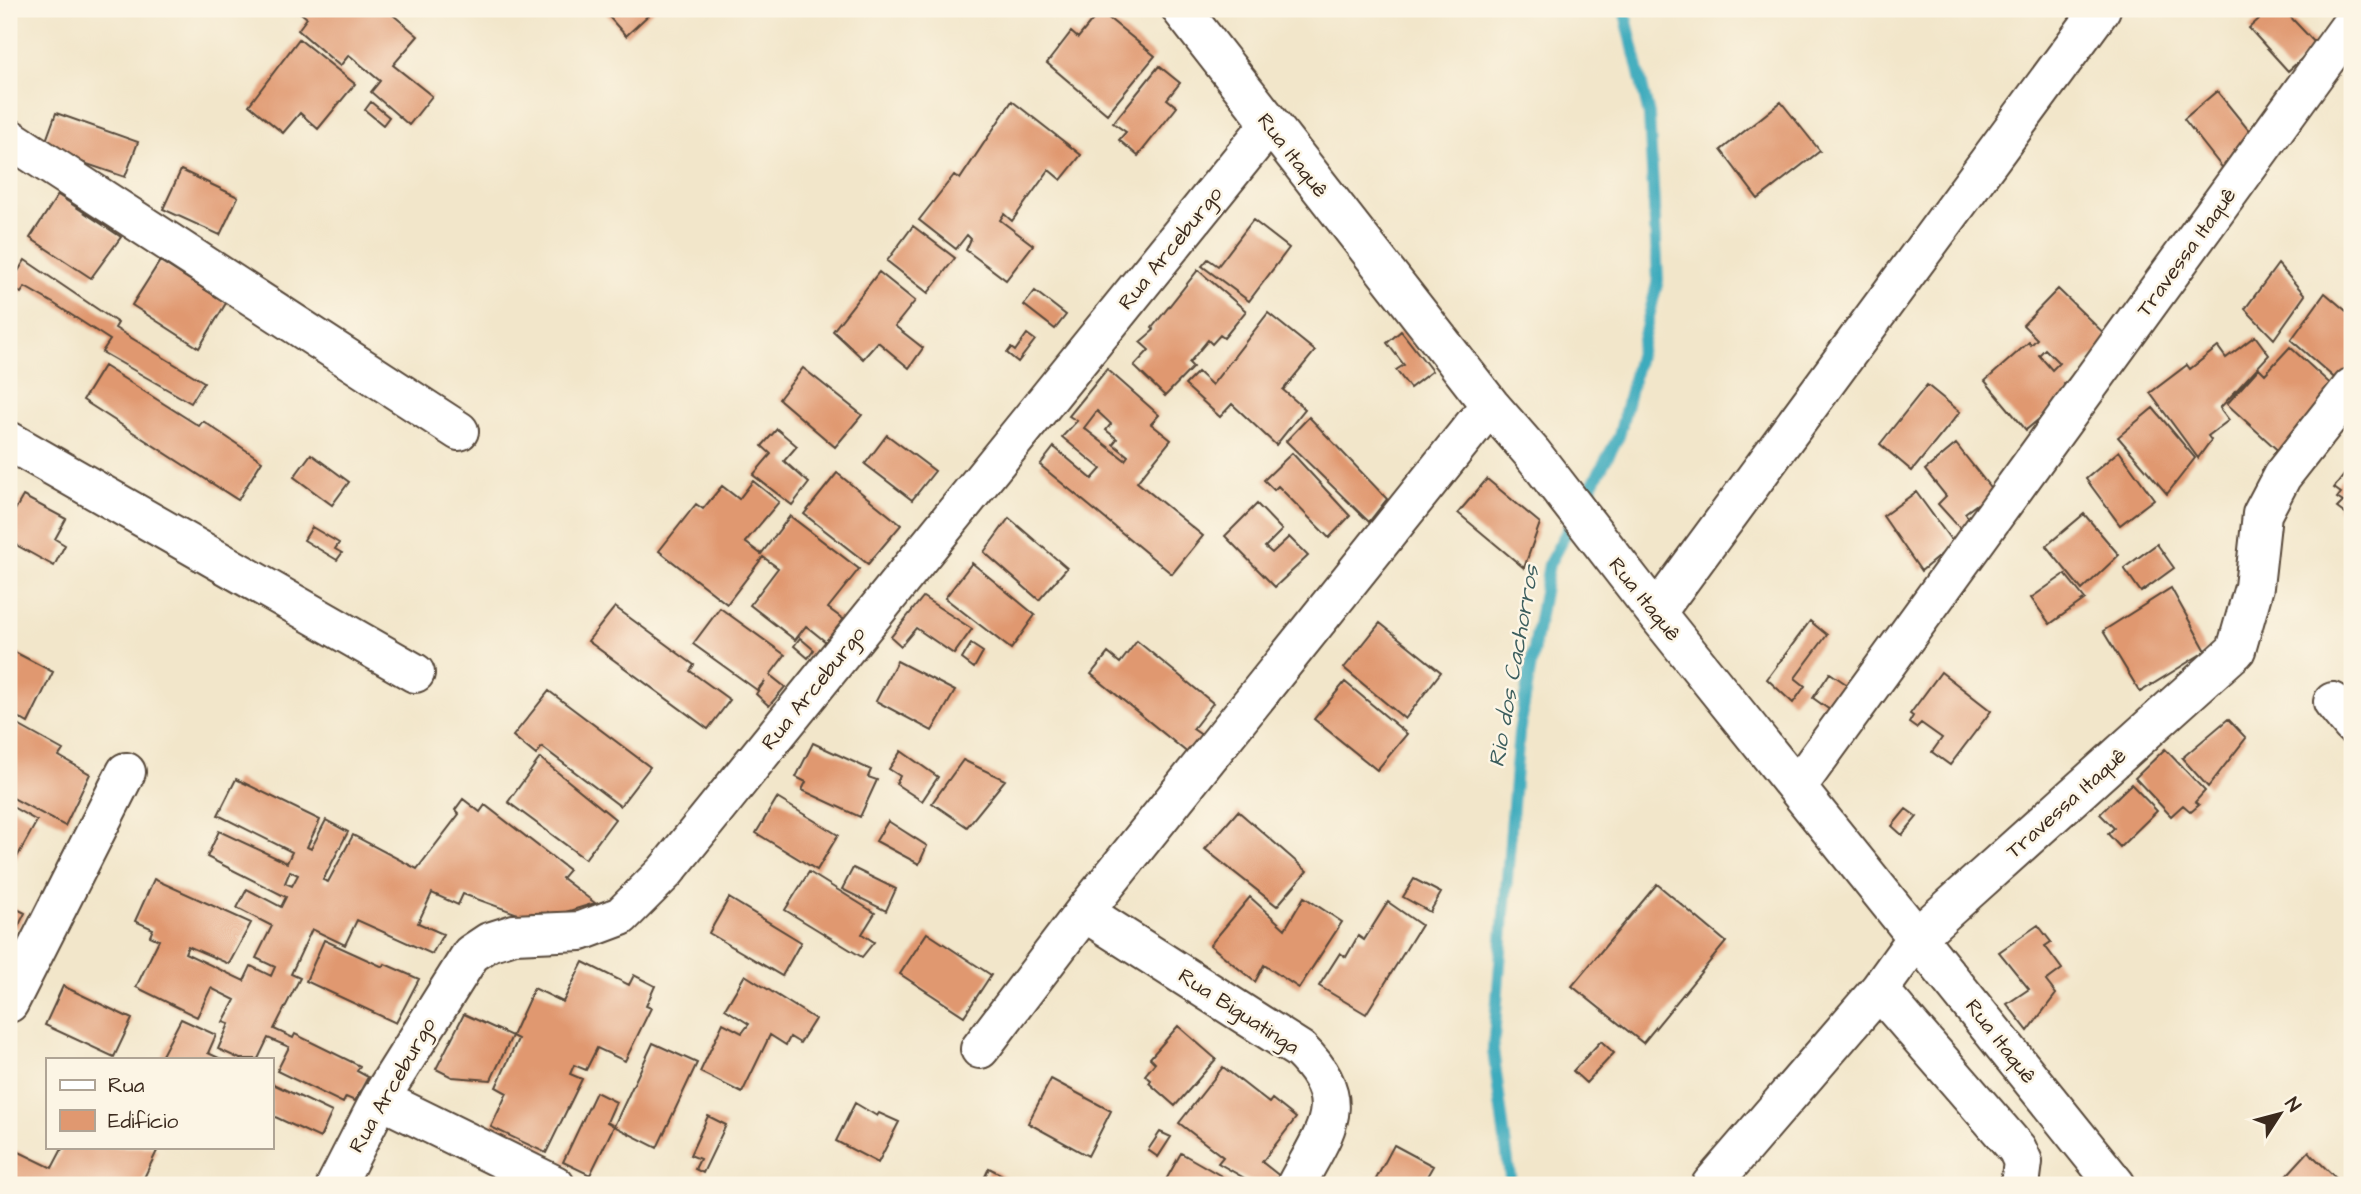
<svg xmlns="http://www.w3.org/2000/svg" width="2361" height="1194" font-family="'Architects Daughter',sans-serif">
<rect width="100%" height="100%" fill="#fcf5e5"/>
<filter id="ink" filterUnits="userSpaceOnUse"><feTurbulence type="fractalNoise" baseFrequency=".0143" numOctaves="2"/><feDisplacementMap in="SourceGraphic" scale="14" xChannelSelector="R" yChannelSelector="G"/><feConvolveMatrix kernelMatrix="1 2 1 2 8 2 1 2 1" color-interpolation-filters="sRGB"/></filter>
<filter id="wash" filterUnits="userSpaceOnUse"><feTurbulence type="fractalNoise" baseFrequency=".00686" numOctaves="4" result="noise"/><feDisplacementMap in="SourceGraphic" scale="28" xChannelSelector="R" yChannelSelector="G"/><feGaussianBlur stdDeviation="1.57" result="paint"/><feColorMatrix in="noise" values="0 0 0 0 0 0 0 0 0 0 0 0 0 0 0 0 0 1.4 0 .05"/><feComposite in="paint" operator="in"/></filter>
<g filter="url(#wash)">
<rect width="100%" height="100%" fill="#f2e6ca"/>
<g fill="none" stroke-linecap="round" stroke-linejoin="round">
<path stroke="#3eabbd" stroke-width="12" d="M 1511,1185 L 1493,1050 L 1519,732 L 1549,564 L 1619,436 L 1658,280 L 1649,115 L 1624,9"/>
</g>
<g id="blocks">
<path fill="#e09870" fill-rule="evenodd" d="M 296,9 L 386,9 L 418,36 L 393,65 L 432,96 L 409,125 L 371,92 L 380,81 L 349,55 L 340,66 L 298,30 L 307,18 Z
M 602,9 L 655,9 L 626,36 Z
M 2270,9 L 2283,9 L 2317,45 L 2288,71 L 2249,28 Z
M 1100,11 L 1155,56 L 1107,114 L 1047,63 L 1071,32 L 1078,38 Z
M 299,39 L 355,84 L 318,129 L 300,113 L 283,133 L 249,105 Z
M 1159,66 L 1180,83 L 1167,99 L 1177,107 L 1138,156 L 1119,140 L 1126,132 L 1113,123 Z
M 2217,91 L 2259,143 L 2225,171 L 2184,119 Z
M 1012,101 L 1081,155 L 1061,180 L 1049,170 L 1012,221 L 1004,214 L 1000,220 L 1033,245 L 1006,280 L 966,250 L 971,239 L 967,235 L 956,249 L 919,220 L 954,175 L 960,179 Z
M 371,102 L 389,117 L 383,125 L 365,110 Z
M 1781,102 L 1820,151 L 1758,199 L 1721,150 Z
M 56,113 L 138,142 L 125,177 L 43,149 Z
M 181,170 L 238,197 L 220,235 L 163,209 Z
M 58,195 L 121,237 L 91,278 L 30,238 Z
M 1253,220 L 1289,248 L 1249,301 L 1202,266 L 1208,259 L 1218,266 Z
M 913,226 L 955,258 L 928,293 L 887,261 Z
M 25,260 L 118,323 L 115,328 L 204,382 L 191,403 L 102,352 L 110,340 L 53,303 L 25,287 L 21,293 L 9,286 Z
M 160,261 L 226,303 L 199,348 L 132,305 Z
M 2278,264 L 2305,295 L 2274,339 L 2245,309 Z
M 1198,270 L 1246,311 L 1224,338 L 1220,335 L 1212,344 L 1208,340 L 1189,363 L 1193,367 L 1165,396 L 1134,366 L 1149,350 L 1140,342 L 1154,330 L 1152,328 Z
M 879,272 L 915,301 L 895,326 L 923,348 L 909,368 L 878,342 L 863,359 L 833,331 Z
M 2058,289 L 2114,343 L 2087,360 L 2064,384 L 2071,392 L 2026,430 L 1985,381 L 2029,342 L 2031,345 L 2037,339 L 2023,325 ZM 2045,349 L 2059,363 L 2052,370 L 2039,355 Z
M 1035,291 L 1066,315 L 1055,329 L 1024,305 Z
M 2325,293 L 2352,316 L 2352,364 L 2339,382 L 2291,340 Z
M 1268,313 L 1315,351 L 1283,390 L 1305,409 L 1276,445 L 1232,404 L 1220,417 L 1185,385 L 1198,372 L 1212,385 Z
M 1401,331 L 1432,371 L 1410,388 L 1396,370 L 1404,365 L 1387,343 Z
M 1027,334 L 1035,340 L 1018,362 L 1007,353 L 1011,348 L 1015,351 Z
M 2255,336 L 2269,355 L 2220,408 L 2229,420 L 2208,436 L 2211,440 L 2198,458 L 2150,393 L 2187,365 L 2190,369 L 2218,347 L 2226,358 Z
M 2290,347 L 2337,390 L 2284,456 L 2227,404 L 2259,368 L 2265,374 Z
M 104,366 L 199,426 L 203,421 L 262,461 L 238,500 L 83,400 Z
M 803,368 L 862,415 L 835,447 L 779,399 Z
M 1107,369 L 1159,415 L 1151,424 L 1171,440 L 1137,482 L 1203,536 L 1172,574 L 1040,465 L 1054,447 L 1092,479 L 1101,469 L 1062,437 L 1077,421 L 1069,416 ZM 1097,411 L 1111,424 L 1106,430 L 1117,439 L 1113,444 L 1128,456 L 1125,460 L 1084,428 Z
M 1927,385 L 1960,412 L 1912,471 L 1880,444 Z
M 2153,408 L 2195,458 L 2167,494 L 2118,437 Z
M 1309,417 L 1387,499 L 1369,522 L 1286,441 Z
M 777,429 L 797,446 L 784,461 L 809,483 L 792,505 L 753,475 L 771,454 L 762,446 Z
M 887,435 L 935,471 L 912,500 L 865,464 Z
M 1956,444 L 2000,500 L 1989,518 L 1977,504 L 1965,513 L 1977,529 L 1967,536 L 1938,504 L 1946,496 L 1925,470 Z
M 2119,451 L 2154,499 L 2120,525 L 2086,479 Z
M 1292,453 L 1350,516 L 1329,538 L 1278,486 L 1274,490 L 1264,480 Z
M 311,454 L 349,482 L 332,505 L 294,477 Z
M 2348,470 L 2352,473 L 2352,519 L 2337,508 L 2343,502 L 2337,498 L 2341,493 L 2334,488 Z
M 837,473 L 901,525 L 868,564 L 804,514 Z
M 1487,479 L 1540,523 L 1524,568 L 1458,513 Z
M 753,481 L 779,502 L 745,542 L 761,554 L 790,516 L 859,569 L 828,608 L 847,622 L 831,646 L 806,626 L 795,640 L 750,605 L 778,568 L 763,557 L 727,604 L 659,551 L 696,504 L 703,509 L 722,486 L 739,499 Z
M 1916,492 L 1954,544 L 1921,571 L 1883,516 Z
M 23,496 L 66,519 L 55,539 L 65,545 L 54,566 L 9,541 L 9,516 L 11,517 Z
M 1257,504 L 1282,530 L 1265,547 L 1272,553 L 1289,537 L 1308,556 L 1275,587 L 1225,536 Z
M 2084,514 L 2119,555 L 2082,590 L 2046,546 Z
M 1009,518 L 1067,568 L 1039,600 L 984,552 Z
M 312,527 L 339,543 L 335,549 L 342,553 L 337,560 L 304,540 Z
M 2157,544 L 2174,568 L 2141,592 L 2124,568 Z
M 972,563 L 1035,615 L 1011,649 L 945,598 Z
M 2065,574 L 2085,599 L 2050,624 L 2031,598 Z
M 2171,588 L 2206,651 L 2140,692 L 2103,631 Z
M 923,597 L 972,629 L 954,654 L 916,628 L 901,646 L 891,637 Z
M 615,607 L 694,665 L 690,671 L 730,700 L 708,729 L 588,641 Z
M 720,608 L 785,655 L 770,675 L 785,687 L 769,706 L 756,694 L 765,681 L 757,690 L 693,644 Z
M 1810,621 L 1827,635 L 1795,678 L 1805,686 L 1793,703 L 1767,679 Z
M 1380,623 L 1441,672 L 1405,719 L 1344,668 Z
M 800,638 L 814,650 L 808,658 L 794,646 Z
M 1137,641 L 1213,703 L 1193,729 L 1203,736 L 1189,754 L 1091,674 L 1108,653 L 1120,663 Z
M 971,644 L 983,652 L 974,668 L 962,659 Z
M 9,649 L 53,672 L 28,723 L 9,712 Z
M 897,661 L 955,691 L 932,731 L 876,701 Z
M 1941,672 L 1991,711 L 1950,765 L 1932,752 L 1942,738 L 1921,723 L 1916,728 L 1909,723 L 1913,716 L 1910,714 Z
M 1830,673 L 1855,690 L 1837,715 L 1813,698 Z
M 1345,682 L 1407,734 L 1377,770 L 1314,719 Z
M 549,691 L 650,767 L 620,806 L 542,747 L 536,755 L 513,736 Z
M 2228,719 L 2246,738 L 2208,787 L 2182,758 Z
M 9,720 L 63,750 L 59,756 L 90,774 L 65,826 L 9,796 Z
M 813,743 L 871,770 L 868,777 L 877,780 L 860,817 L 802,790 L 806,782 L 796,777 Z
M 2165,749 L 2205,791 L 2195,802 L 2199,805 L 2191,812 L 2183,805 L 2171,816 L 2135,778 Z
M 901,751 L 938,777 L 922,801 L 896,784 L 900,776 L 889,769 Z
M 540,758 L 615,819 L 585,859 L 508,802 Z
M 963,760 L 1005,780 L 967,827 L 932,803 Z
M 236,779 L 320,820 L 307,847 L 311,849 L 326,820 L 348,832 L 323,880 L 328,882 L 353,835 L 417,869 L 459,814 L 455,810 L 463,799 L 480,812 L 485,805 L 569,870 L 562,878 L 595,903 L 553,916 L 548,912 L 546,916 L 540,912 L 537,916 L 532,913 L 529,918 L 463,894 L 458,905 L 432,893 L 418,923 L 443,934 L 432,954 L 357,920 L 345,945 L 312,929 L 291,974 L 300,978 L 274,1029 L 293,1038 L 295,1034 L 360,1066 L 357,1071 L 368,1077 L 355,1101 L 346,1097 L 343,1103 L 277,1071 L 289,1047 L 268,1038 L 258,1059 L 240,1059 L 218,1049 L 229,1024 L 223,1022 L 235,1000 L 211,988 L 197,1017 L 136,987 L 159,940 L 150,936 L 153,929 L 135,921 L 154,879 L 251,923 L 229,964 L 188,946 L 185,953 L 244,981 L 251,966 L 271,976 L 275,967 L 256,958 L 272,926 L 237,908 L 247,889 L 281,907 L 286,897 L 207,857 L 219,831 L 287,863 L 292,852 L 218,815 ZM 290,871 L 298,875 L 292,886 L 285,883 Z
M 2131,784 L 2157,811 L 2120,847 L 2108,834 L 2114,828 L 2100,814 Z
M 777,798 L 838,835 L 817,870 L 756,833 Z
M 9,805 L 37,821 L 15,861 L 9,858 Z
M 1906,809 L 1917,817 L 1902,835 L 1892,826 Z
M 1238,811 L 1307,871 L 1277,906 L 1205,849 Z
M 888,821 L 927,846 L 919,864 L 876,841 Z
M 853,868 L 896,889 L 886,911 L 842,889 Z
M 809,872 L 875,913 L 862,934 L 874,942 L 862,957 L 785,910 Z
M 1414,879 L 1441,893 L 1430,912 L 1403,897 Z
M 1657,884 L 1726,942 L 1643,1043 L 1572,986 Z
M 1250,897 L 1285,929 L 1304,897 L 1342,922 L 1299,988 L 1264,965 L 1255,982 L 1210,945 Z
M 729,898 L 801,942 L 782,976 L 709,933 Z
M 1388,902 L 1421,925 L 1366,1014 L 1319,986 L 1340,953 L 1346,957 L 1358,936 L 1364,940 Z
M 9,905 L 25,913 L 17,929 L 9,925 Z
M 2038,925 L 2051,942 L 2045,946 L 2062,969 L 2046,981 L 2056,994 L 2028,1031 L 2007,1004 L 2029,989 L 1999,952 Z
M 927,933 L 991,975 L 964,1016 L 900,974 Z
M 324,940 L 383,967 L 385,964 L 419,979 L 396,1023 L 306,981 Z
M 583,962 L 629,985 L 634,975 L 655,986 L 646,1006 L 651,1008 L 625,1061 L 597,1048 L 586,1070 L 574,1065 L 570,1074 L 582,1079 L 546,1153 L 491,1127 L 507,1093 L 496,1087 L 518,1039 L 512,1036 L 534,988 L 563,1002 Z
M 745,975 L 815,1019 L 800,1043 L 790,1037 L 786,1045 L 770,1035 L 742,1093 L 700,1072 L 723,1023 L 742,1033 L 749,1024 L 725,1009 Z
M 63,986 L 132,1019 L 114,1057 L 45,1025 Z
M 464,1014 L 512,1036 L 491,1080 L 452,1077 L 436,1069 Z
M 181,1019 L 216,1035 L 208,1053 L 221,1059 L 160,1059 Z
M 1178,1026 L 1216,1059 L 1175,1106 L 1149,1083 L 1151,1080 L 1145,1075 L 1155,1063 L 1150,1058 Z
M 1601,1041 L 1614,1053 L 1586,1083 L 1573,1071 Z
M 653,1043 L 697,1063 L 657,1148 L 614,1126 L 590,1175 L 563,1162 L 596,1092 L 616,1102 L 607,1122 L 614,1126 Z
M 1223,1067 L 1269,1103 L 1272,1099 L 1296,1118 L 1262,1162 L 1291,1185 L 1258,1185 L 1248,1180 L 1218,1163 L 1223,1157 L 1179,1123 Z
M 1051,1079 L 1111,1111 L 1088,1156 L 1028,1123 Z
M 271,1083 L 332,1112 L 320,1138 L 271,1115 Z
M 855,1103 L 877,1116 L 879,1113 L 899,1122 L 878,1163 L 836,1141 Z
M 708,1116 L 726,1125 L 703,1173 L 695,1169 L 700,1159 L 690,1155 Z
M 1160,1132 L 1171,1137 L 1158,1157 L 1148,1150 Z
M 1394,1145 L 1433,1166 L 1422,1185 L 1387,1185 L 1376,1179 Z
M 9,1147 L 52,1168 L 63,1147 L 150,1147 L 157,1151 L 142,1182 L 150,1185 L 9,1185 Z
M 2309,1151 L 2313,1156 L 2343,1185 L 2278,1185 Z
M 1181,1153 L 1237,1185 L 1163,1185 Z
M 989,1168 L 1021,1185 L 981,1185 Z"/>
</g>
</g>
<g filter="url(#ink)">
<use href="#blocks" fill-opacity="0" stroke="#564638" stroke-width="2"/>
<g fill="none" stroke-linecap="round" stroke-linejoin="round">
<defs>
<path id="minor" d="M 1181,9 L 1490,405 L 1532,453 L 1656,613 L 2116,1185
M 9,138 L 459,431
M 9,441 L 415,673
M 1656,613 L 2101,9
M 2333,702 L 2352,725
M 1797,787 L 2352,23
M 1084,912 L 1300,1050 C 1353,1102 1325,1130 1296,1185
M 1879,990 L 2017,1149 L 2023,1162 L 2020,1185
M 9,1003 L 126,772
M 980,1049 L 1084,912 L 1490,405
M 380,1099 L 555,1185
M 336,1185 L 380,1099 L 471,954 L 489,942 L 514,934 L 581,931 L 621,916 L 665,872 L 1269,125
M 1711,1185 L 1879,990 L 1918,936 L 2236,650 L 2254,587 L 2262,514 L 2282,476 L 2352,387"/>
</defs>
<use href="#minor" stroke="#564638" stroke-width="42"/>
<use href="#minor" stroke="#fff" stroke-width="38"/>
</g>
</g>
<g text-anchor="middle" stroke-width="5" stroke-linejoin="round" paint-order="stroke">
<g font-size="21" fill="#3b2a1e" stroke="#fcf5e5">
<text transform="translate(1293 155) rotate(52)" y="7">Rua Itaquê</text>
<text transform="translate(1170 248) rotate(-51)" y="7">Rua Arceburgo</text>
<text transform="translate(2186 252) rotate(-54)" y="7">Travessa Itaquê</text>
<text transform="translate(1645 599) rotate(51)" y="7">Rua Itaquê</text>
<text transform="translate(813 688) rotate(-51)" y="7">Rua Arceburgo</text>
<text transform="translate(2066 803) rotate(-42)" y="7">Travessa Itaquê</text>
<text transform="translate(1239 1011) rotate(33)" y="7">Rua Biguatinga</text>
<text transform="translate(2001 1041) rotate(52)" y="7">Rua Itaquê</text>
<text transform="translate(392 1085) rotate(-60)" y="7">Rua Arceburgo</text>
</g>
<g font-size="23" font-style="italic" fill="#3c5e5e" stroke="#fcf5e5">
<text transform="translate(1513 666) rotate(-80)" y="8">Rio dos Cachorros</text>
</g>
</g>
<rect width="2361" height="1194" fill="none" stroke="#fcf5e5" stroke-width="35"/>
<rect x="46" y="1058" width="228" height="91" fill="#fcf5e5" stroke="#afa495" stroke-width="2"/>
<rect x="60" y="1080" width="35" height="10" fill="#ffffff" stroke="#afa495" stroke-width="2"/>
<text x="108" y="1092" font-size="21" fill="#3b2a1e">Rua</text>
<rect x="60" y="1110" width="35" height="21" fill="#e09870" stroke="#afa495" stroke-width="2"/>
<text x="108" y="1128" font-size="21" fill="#3b2a1e">Edifício</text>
<g transform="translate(2280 1114) rotate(54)" stroke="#fcf5e5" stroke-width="5" paint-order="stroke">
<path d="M0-5L12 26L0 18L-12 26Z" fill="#3b2a1e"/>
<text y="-10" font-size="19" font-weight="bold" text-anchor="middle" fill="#3b2a1e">N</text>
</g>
</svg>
